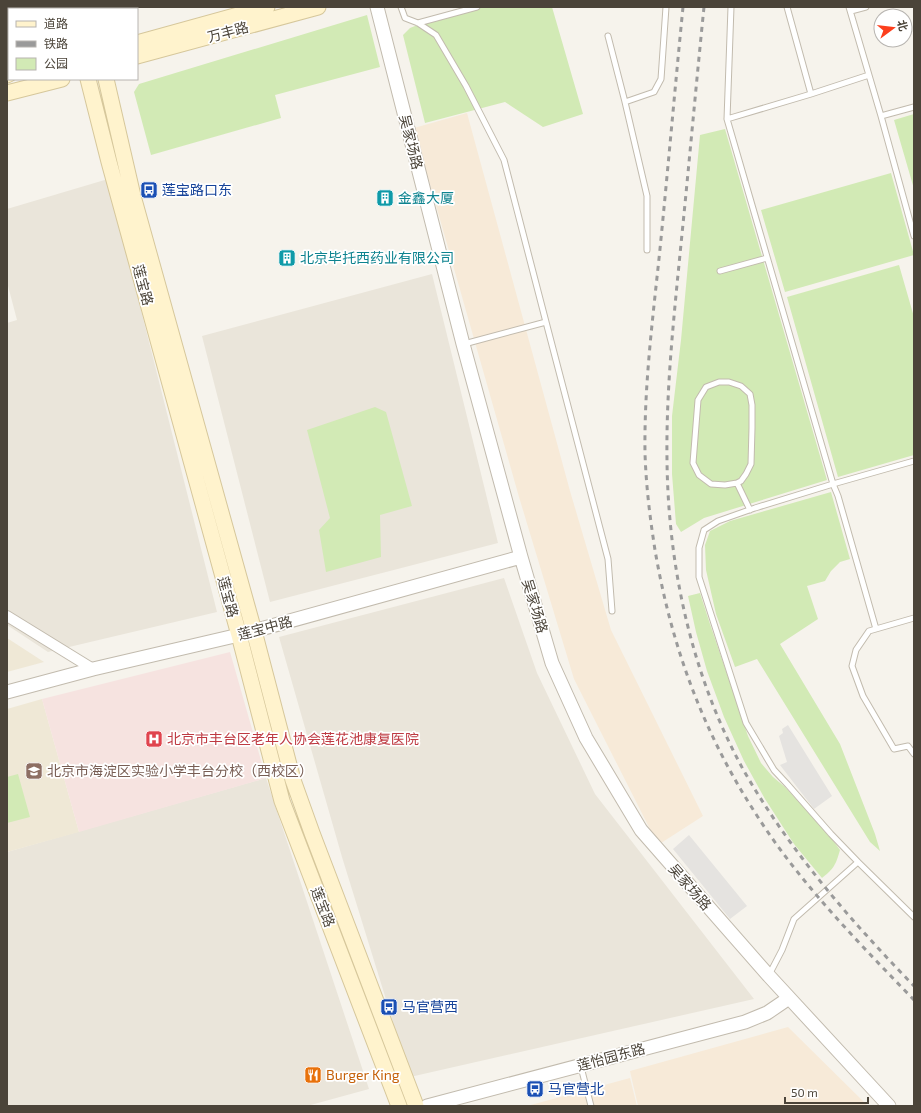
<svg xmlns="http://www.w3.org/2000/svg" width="921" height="1113" font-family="'Exo 2','Noto Sans SC',sans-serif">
<rect width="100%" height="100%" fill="#f6f3ec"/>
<path fill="#eae5da" d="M 108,179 L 217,612 L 48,652 L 7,625 L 7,323 L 17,320 L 7,282 L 7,209 Z
M 432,274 L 498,543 L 270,602 L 202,336 Z
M 504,578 L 537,673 L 595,794 L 754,999 L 410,1077 L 342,857 L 279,637 Z
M 266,778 L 369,1089 L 307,1106 L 7,1106 L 7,852 Z"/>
<path fill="#f7ead8" d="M 467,113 L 570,491 L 611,630 L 703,816 L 658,845 L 574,679 L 519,497 L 414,128 Z
M 788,1027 L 868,1106 L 638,1106 L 630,1071 Z
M 630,1078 L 637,1106 L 527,1106 Z"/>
<path fill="#efe8d6" d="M 7,638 L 44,662 L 7,672 Z
M 42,699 L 79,832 L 7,852 L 7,709 Z"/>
<path fill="#f6e3e0" d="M 230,652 L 266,778 L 79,832 L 42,699 Z"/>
<path fill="#d2eab5" d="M 463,7 L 552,7 L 583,114 L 543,127 L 505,102 L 425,123 L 403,35 L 410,28 Z
M 367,15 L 380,67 L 275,95 L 281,118 L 151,155 L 134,92 L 139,84 Z
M 914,114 L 914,189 L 894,120 Z
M 725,129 L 827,480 L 704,518 L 681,532 L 676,524 L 672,474 L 672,416 L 681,340 L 700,135 Z
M 891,173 L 914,255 L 785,292 L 761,210 Z
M 899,265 L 914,317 L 914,455 L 838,477 L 787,297 Z
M 375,407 L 386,412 L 412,506 L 380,515 L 381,557 L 326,572 L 319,530 L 330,518 L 307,430 Z
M 831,492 L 850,559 L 840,562 L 831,571 L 825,581 L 807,586 L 818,619 L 780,644 L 840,744 L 875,834 L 880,851 L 870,842 L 757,659 L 735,667 L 716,614 L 706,570 L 705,545 L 710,531 L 730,521 Z
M 700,593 L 709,621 L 748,736 L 761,763 L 773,777 L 785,787 L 827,832 L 840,850 C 836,864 834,869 822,878 L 794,844 L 765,799 L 744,761 L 724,717 L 707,671 L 696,632 L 688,596 Z
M 18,774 L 30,817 L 7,823 L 7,777 Z"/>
<path fill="#e5e3e0" d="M 788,725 L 832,796 L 814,809 L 780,765 L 787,762 L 779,736 L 783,733 L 782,729 Z
M 689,835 L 747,906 L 730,919 L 673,849 Z"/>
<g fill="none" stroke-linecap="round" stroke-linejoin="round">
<defs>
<path id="service" d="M 401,7 L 405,18 L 418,23 L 436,35 L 466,86 L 504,160 L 546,322 L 464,344
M 731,7 L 727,119 L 811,94 L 787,7
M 849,7 L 881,116 L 914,236
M 851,11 L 866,7
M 418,23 L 477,7
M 608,36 L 625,102 L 654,92 L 661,79 L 666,7
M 811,94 L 869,75
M 625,102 L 647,196 L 647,250
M 881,116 L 914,107
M 727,119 L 833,484 L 914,461
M 720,271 L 767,258
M 546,322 L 608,559 L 612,611
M 737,483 L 741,481 L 746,474 L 751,464 L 752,428 L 752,405 L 750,394 L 741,386 L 729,382 L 719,382 L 706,387 L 698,400 L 693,463 L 699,475 L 711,484 L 725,485 L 737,483 L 750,510
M 914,618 L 869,631 L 856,650 L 852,666 L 863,696 L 894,749 L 908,746 L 914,754
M 876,629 L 838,496 L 833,484 L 755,508 L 718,521 L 704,530 L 699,548 L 699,577 L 746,723 L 774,770 L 788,785 L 831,834 L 858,862 L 914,917
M 769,975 L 782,950 L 794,919 L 858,862
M 581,1067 L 591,1106"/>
<path id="minor" d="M 7,616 L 93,669"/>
<path id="tertiary" d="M 377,7 L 463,344 L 521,557 L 552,663 L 586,738 L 641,830 L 769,976 L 889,1106
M 7,692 L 93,669 L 239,635 L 521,557
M 427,1106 L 745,1022 L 767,1013 L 789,998"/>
<path id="secondary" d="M 69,7 L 69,9
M 89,7 L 89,9
M 137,43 L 267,7
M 137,56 L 318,7
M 7,75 L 9,74
M 88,79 L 109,162 L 239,635 L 282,801 L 399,1106
M 106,79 L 133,196 L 254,631 L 293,780 L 312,833 L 416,1106
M 7,93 L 62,79"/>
</defs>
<use href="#service" stroke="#c2bbae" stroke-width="7"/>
<use href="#minor" stroke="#c2bbae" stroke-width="12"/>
<use href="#tertiary" stroke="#c2bbae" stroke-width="15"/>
<use href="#secondary" stroke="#d6c79b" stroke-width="17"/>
<use href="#service" stroke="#fff" stroke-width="5"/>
<use href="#minor" stroke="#fff" stroke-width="10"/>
<use href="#tertiary" stroke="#fff" stroke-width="13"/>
<use href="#secondary" stroke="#fff3cd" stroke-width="15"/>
<path stroke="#9a9a9a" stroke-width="3" stroke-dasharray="5 5" stroke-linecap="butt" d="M 683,7 C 675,88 668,168 660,249 C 653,317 644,385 645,453 C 646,486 650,518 655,550 C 671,644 702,730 754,811 C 798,881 856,940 914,1000
M 704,7 C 696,86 689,165 681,244 C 674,316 666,388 667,460 C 668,567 692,677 744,771 C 790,851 850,920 914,986"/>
</g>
<defs>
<symbol id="bus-square" viewBox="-11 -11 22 22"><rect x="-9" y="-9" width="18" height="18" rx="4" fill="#1a4fb4" stroke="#fff"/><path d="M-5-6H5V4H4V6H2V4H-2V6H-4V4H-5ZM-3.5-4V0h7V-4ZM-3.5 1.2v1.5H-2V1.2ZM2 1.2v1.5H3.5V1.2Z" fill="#fff"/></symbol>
<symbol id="building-square" viewBox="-11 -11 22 22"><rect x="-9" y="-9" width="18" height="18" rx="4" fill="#0f9aa8" stroke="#fff"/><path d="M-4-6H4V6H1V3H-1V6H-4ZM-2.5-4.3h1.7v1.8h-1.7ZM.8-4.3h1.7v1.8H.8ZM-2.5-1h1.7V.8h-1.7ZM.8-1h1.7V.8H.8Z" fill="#fff"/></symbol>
<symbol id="hospital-square" viewBox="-11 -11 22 22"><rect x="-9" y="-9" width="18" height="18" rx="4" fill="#e0444e" stroke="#fff"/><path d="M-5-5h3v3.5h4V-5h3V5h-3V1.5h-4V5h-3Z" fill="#fff"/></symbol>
<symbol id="school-square" viewBox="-11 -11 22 22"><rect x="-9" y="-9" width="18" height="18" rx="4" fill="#8d6e63" stroke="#fff"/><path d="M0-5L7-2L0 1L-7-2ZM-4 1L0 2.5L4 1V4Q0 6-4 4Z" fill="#fff"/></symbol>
<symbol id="restaurant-square" viewBox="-11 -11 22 22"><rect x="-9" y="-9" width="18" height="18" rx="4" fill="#e8710a" stroke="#fff"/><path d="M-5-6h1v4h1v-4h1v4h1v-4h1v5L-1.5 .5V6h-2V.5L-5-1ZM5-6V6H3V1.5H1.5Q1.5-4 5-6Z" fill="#fff"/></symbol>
</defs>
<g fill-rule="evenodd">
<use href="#bus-square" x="139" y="180" width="20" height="20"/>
<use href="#building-square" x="375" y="188" width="20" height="20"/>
<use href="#building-square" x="277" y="248" width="20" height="20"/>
<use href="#hospital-square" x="144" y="729" width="20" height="20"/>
<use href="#school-square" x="24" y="761" width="20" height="20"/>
<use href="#bus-square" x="379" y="997" width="20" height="20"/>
<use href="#restaurant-square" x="303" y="1065" width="20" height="20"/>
<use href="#bus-square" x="525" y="1079" width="20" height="20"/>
</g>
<g text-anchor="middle" stroke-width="3.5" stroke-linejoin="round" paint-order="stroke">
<g font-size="14" fill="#4b4439" stroke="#fff">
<text transform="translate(228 32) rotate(-15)" y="5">万丰路</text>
<text transform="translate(411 142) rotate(76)" y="5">吴家场路</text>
<text transform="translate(143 285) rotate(75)" y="5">莲宝路</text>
<text transform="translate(228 597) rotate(75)" y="5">莲宝路</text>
<text transform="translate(535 606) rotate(73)" y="5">吴家场路</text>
<text transform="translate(265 628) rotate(-15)" y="5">莲宝中路</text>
<text transform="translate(690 887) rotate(49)" y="5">吴家场路</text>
<text transform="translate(323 907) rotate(69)" y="5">莲宝路</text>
<text transform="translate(611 1057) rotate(-15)" y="5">莲怡园东路</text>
</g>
<g font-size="14" fill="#164399" stroke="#fff" text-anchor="start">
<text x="162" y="195">莲宝路口东</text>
<text x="402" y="1012">马官营西</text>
<text x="548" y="1094">马官营北</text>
</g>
<g font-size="14" fill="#0d838f" stroke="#fff" text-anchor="start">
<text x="398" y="203">金鑫大厦</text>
<text x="300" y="263">北京毕托西药业有限公司</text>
</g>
<g font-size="14" fill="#be3a42" stroke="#fff" text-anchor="start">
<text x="167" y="744">北京市丰台区老年人协会莲花池康复医院</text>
</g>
<g font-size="14" fill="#785e54" stroke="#fff" text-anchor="start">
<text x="47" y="776">北京市海淀区实验小学丰台分校（西校区）</text>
</g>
<g font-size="14" fill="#c56008" stroke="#fff" text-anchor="start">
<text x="326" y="1080">Burger King</text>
</g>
</g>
<rect width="921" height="1113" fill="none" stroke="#4b4439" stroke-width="16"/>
<rect x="8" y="8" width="130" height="72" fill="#ffffff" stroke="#b7b4b0"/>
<rect x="16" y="21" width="20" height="6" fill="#fff3cd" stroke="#b7b4b0"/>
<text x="44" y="28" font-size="12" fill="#4b4439">道路</text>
<rect x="16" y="41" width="20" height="6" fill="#9a9a9a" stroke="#b7b4b0"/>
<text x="44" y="48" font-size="12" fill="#4b4439">铁路</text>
<rect x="16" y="58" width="20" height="12" fill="#d2eab5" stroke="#b7b4b0"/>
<text x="44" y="68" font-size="12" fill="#4b4439">公园</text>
<g transform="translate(893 28) rotate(75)"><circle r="19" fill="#ffffff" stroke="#b7b4b0"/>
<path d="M0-3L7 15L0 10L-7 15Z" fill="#fc3f1d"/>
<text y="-6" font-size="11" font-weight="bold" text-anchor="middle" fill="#4b4439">北</text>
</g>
<path d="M785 1097v6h83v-6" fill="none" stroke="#4b4439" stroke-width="2"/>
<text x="791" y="1097" font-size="12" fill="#4b4439" stroke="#ffffff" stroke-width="3" paint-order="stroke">50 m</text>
</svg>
